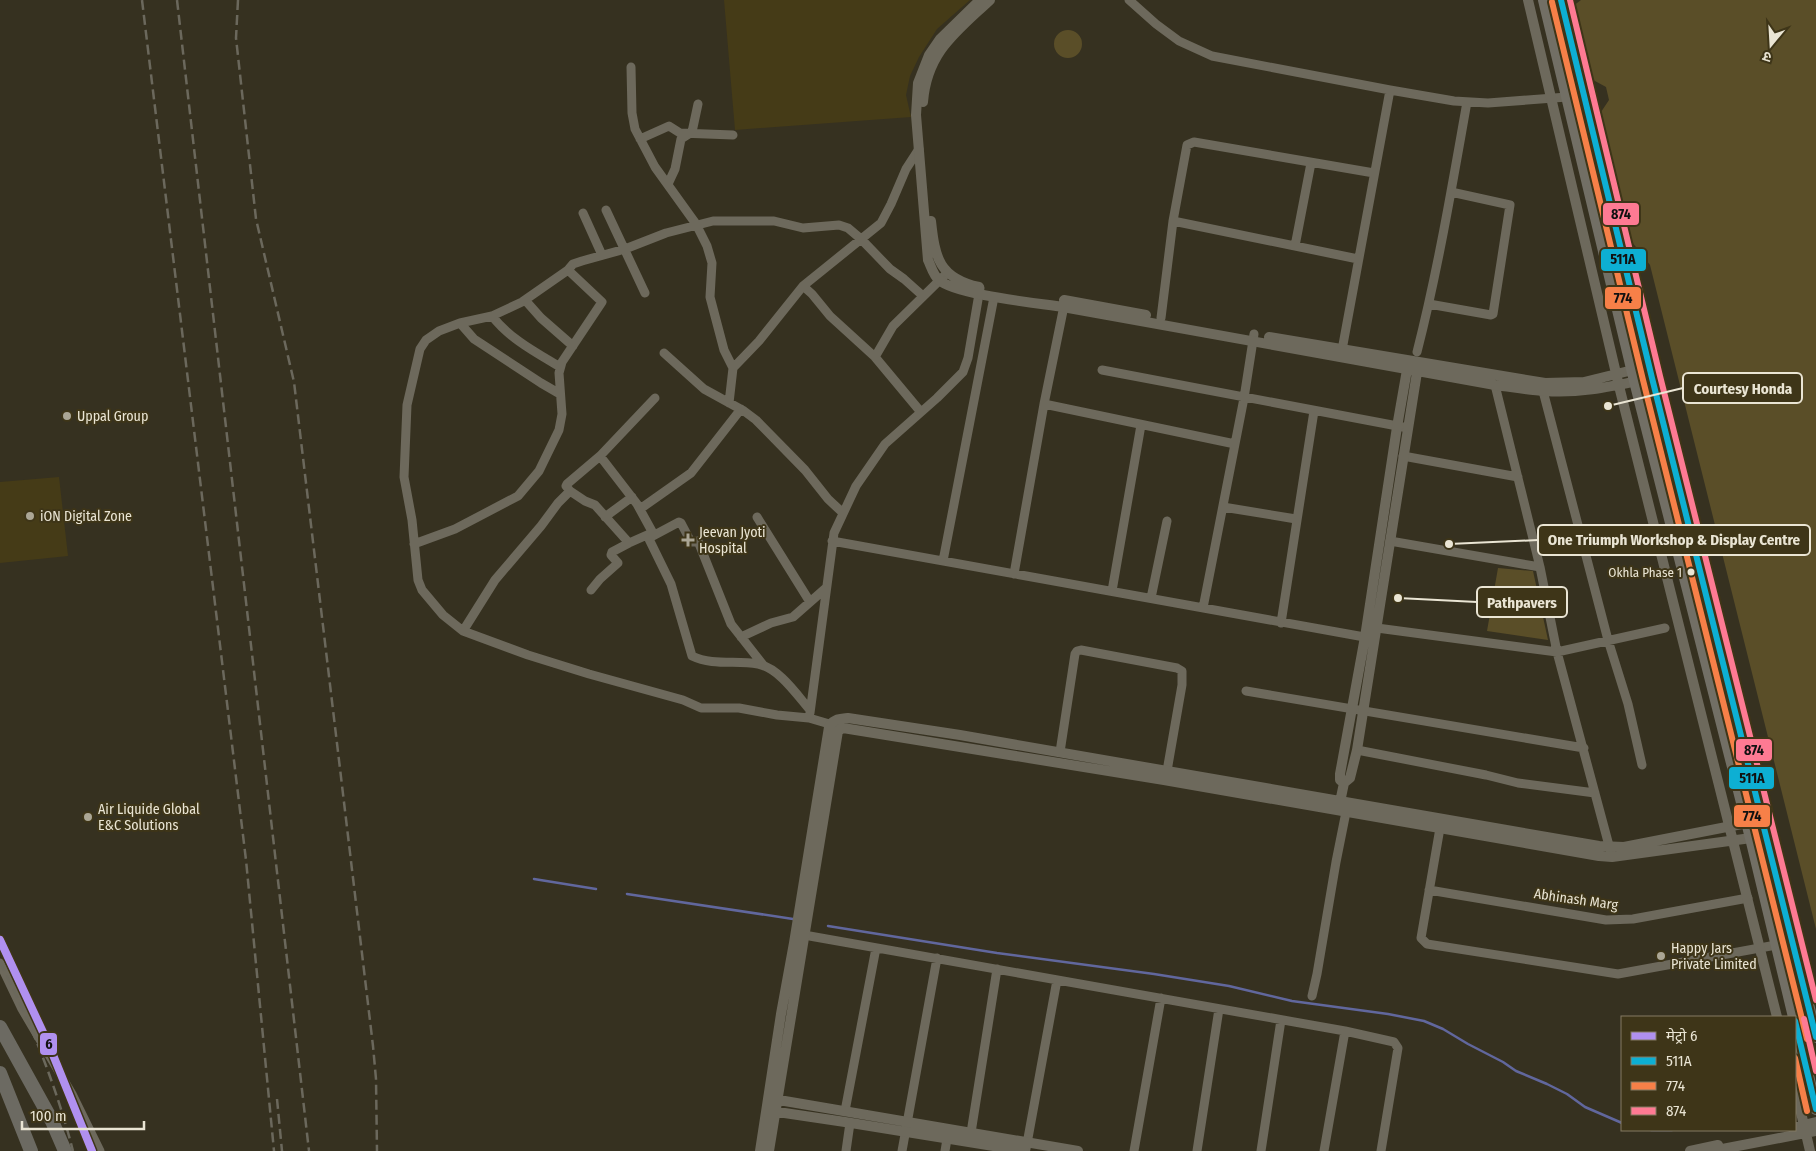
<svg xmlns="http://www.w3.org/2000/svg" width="1816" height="1151" font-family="'Fira Sans Condensed','Noto Sans Devanagari',sans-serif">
<rect width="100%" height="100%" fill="#363120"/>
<path fill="#453b17" d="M 724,0 L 970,0 L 937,29 L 919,57 L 910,76 L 906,95 L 911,117 L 735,130 Z
M 59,477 L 68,556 L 0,563 L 0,482 Z"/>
<path fill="#5a4e28" d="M 1581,0 L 1816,0 L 1816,929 L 1650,265 L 1625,233 L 1597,118 L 1609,100 L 1606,87 L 1584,75 L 1569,9 Z
M1054 44a14 14 0 1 1 28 0a14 14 0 1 1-28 0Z
M 1498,568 L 1533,571 L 1548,640 L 1487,631 Z"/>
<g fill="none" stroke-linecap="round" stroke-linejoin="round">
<path stroke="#61679d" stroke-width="2.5" d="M 534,879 L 596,889
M 627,894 L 793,919
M 828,926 L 997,953 L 1154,974 L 1229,986 L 1292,1001 L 1388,1014 L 1424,1021 L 1443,1029 L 1468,1044 L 1503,1062 L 1516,1071 L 1547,1084 L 1567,1094 L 1585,1107 L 1622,1123
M 1651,1130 L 1672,1130"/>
<path stroke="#6d695c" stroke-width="9" d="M 1129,0 L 1156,24 L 1179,41 L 1212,56 L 1390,90 L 1454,101 L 1488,103 L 1567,97
M 631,67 L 632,113 L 635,129 L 655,167 L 696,224 L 707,246 L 712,263 L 710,297 L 724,350 L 733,368 L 729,403
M 640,139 L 669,126 L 680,133 L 733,135
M 668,184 L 675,169 L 681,139 L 692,132 L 698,104
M 606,210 L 645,293
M 583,213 L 602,255
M 1173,221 L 1358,259
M 1295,246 L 1311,163
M 803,286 L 812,294 L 830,316 L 875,357 L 920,411
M 525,300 L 541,318 L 573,346
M 1429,304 L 1491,315 L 1493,314 L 1510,205 L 1451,192
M 492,316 C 510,339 535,352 560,367
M 1161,318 L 1173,221 L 1187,145 L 1194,142 L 1374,173
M 460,323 L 474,339 L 541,383 L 560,394
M 1342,350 L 1390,90
M 1417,352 C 1438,270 1452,186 1467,102
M 664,353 L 704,389 L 744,411 L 756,420 L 805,470 L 828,499 L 843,513
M 875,357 L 893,326 L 947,273
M 733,368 L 759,341 L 803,286 L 881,223 L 891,204 L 906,169 L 919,149
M 1102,370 L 1408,428
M 1495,385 L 1540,567 L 1557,652 L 1611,853
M 1543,391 L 1608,640 L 1628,704 L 1642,765
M 1044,404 L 1235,444
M 600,456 L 637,504 L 654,535
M 1403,456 L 1518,477
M 570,491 L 566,486 L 567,484 L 600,456 L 655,398
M 1223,507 L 1296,519
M 640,509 L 691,473 L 741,409
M 605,517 L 632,497
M 757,517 L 810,602
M 649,538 L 679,522 L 681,523 L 691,542 L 698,541 L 731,624 L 764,666
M 832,541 L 1370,638
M 1390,541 L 1540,567
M 414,544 L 455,529 L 518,496 L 539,471 L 559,430 L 562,414 L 559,373 L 562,362 L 602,302 L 568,270
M 943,561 L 994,297
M 1014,574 L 1044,404 L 1065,301
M 591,590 L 600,579 L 618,563 L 611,555 L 612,552 L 629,543
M 1112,591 L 1141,425
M 1151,598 L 1167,521
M 1203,608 L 1244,398 L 1254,334
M 1281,623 L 1314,411
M 1377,628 L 1557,652 L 1665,628
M 463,631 L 495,580 L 541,526 L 558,503 L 570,491 L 585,501 L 595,505 L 629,543 L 647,535 L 671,584 L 692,656 C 713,666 736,660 758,664 C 779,668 797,695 810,710
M 741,637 L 771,623 L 793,617 L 826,588
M 1246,691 L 1584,748
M 810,713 L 834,533 L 856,486 L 885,444 L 937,398 L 963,372 L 968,358 L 980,288
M 843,728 L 809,718 L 777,715 L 739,708 L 701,708 L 683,700 L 589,674 L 528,655 L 463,631 L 443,615 L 422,590 L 418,580 L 412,520 L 404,477 L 407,405 L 420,349 L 426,340 L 439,331 L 460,323 L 492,316 L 522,302 L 568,270 L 573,264 L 582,261 L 625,249 L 666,233 L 713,221 L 774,221 L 803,228 L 839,225 L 848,228 L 861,239 L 890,269 L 904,279 L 923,296
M 1357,750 L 1486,775 L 1518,783 L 1595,793
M 1060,752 L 1075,654 L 1077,651 L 1081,650 L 1177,668 L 1182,671 L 1182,685 L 1167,771
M 1440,828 L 1421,938 L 1427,944 L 1618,974 L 1776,945
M 1429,890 L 1606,920 L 1633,919 L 1748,898
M 804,935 L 1345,1031 L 1394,1042 L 1398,1048 L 1381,1151
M 0,963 L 22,1009 L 72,1094 L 100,1151
M 1312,996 L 1317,974 L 1336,862 L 1347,807
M 845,1111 L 876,948
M 970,1139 L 997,969
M 1026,1149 L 1057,980
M 846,1151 L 850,1123
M 902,1151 L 937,958
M 945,1151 L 947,1139
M 1134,1151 L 1161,998
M 1197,1151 L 1219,1009
M 1261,1151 L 1281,1020
M 1324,1151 L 1345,1031"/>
<path stroke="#6d695c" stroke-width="10" d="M 980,0 L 940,39 L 929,55 L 918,83 L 916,115 L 928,260 C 931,266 933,275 939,280 C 956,295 1037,303 1063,307 L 1495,385 C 1512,387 1528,390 1545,391 C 1581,394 1617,385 1652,378
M 1528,0 L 1619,386 L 1777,1017
M 923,102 C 927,52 956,32 990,0
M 931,221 C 935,258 939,278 979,287
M 1064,300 L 1146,315
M 1269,337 L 1545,383 L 1584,382 L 1649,366
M 1344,783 L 1340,780 L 1340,774 L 1365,637 L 1397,427 L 1408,364
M 1339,807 L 1344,783 L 1350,778 L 1357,750 L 1418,366
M 1795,1087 L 1810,1151
M 773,1099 L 1078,1151
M 771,1111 L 845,1122 L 1024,1151
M 1795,1127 L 1816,1122
M 760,1151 L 781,1014 L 794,943 L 829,727 C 832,719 840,719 848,718 L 960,735 L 1599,846 L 1624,847 L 1747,823
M 769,1151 L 838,731 L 843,728 L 1164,780 L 1599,856 L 1612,857 L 1751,838
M 1690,1151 L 1718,1145
M 1712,1151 L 1816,1131"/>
<path stroke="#726f65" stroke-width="12" d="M 1544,0 L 1635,381 L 1751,838 L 1794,1017
M 1561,0 L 1652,378 L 1767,835 L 1816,1037
M 1795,1021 L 1816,1109"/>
<path stroke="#6c6a62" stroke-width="14" d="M 0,1027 L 52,1121 L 65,1151
M 0,1073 L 31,1151"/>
<path stroke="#6b685c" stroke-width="2.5" stroke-dasharray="10 5" stroke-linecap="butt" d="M 142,0 L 246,860 L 274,1151
M 177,0 L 309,1151
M 238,0 L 236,38 L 256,219 L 294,382 L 373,1046 L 376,1079 L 377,1151
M 0,962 C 31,1023 56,1085 73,1151
M 277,1099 L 282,1151"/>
<defs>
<path id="bus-1" d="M 1561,0 L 1652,378 L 1816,1037
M 1795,1021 L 1816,1109"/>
<path id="bus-2" d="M 1552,2 L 1643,380 L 1807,1039
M 1795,1058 L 1807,1111"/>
<path id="bus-3" d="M 1570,0 L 1660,376 L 1816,1000
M 1804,1019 L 1816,1071"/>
</defs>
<use href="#bus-1" stroke="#3e3518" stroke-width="10"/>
<use href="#bus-2" stroke="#3e3518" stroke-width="10"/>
<use href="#bus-3" stroke="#3e3518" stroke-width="10"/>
<use href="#bus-1" stroke="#0dafd3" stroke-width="6"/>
<use href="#bus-2" stroke="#f78048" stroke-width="6"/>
<use href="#bus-3" stroke="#fe7a93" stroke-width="6"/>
<defs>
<path id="metro-1" d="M 0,940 L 49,1045 L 92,1151"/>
</defs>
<use href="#metro-1" stroke="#3e3518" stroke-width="11"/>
<use href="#metro-1" stroke="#b090ef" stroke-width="8"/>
</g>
<g fill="#aba695" stroke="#3e3518" stroke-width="2">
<circle cx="67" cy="416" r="5"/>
<circle cx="30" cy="516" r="5"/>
<path d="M685.5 532.5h5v5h5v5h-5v5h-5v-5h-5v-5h5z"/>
<circle cx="88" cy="817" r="5"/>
<circle cx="1661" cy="956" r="5"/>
</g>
<circle fill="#eae5d4" stroke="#3e3518" stroke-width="2" cx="1691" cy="572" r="4.5"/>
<g text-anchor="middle" stroke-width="4" stroke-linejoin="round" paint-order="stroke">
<g font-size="13" fill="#eae5d4" stroke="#3e3518" text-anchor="end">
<text x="1682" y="577">Okhla Phase 1</text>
</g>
<g font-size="14" fill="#eae5d4" stroke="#3e3518" text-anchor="start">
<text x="77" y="421">Uppal Group</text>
<text x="40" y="521">iON Digital Zone</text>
<text x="699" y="537">Jeevan Jyoti<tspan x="699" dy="16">Hospital</tspan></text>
<text x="98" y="814">Air Liquide Global<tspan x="98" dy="16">E&amp;C Solutions</tspan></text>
<text x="1671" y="953">Happy Jars<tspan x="1671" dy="16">Private Limited</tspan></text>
</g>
<g font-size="14" fill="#eae5d4" stroke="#3e3518">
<text transform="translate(1576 899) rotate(8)" y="5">Abhinash Marg</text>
</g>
</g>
<path fill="none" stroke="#eae5d4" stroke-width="2" d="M1608 406L1683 388M1449 544L1538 540M1398 598L1477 602"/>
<g fill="#eae5d4" stroke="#3e3518" stroke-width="2">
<circle cx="1608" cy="406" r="5"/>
<circle cx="1449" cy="544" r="5"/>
<circle cx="1398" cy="598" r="5"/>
</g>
<g fill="#3e3518" stroke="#eae5d4" stroke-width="2">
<rect x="1683" y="373" width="119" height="30" rx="5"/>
<rect x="1538" y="525" width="272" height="30" rx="5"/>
<rect x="1477" y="587" width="90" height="30" rx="5"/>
</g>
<g font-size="15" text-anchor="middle" font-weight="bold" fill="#eae5d4">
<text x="1743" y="394">Courtesy Honda</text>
<text x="1674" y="545">One Triumph Workshop &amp; Display Centre</text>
<text x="1522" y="608">Pathpavers</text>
</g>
<g stroke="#3e3518" stroke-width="2">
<rect x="1602" y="202" width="38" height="24" rx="5" fill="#fe7a93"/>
<rect x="1600" y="248" width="47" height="24" rx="5" fill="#0dafd3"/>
<rect x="1604" y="286" width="38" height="24" rx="5" fill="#f78048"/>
<rect x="1735" y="738" width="38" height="24" rx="5" fill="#fe7a93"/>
<rect x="1728" y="766" width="47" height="24" rx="5" fill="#0dafd3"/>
<rect x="1733" y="804" width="38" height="24" rx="5" fill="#f78048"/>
<rect x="39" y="1032" width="19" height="24" rx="5" fill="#b090ef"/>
</g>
<g font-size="14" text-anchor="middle" font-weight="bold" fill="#111">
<text x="1621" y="219">874</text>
<text x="1623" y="264">511A</text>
<text x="1623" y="303">774</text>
<text x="1754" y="755">874</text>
<text x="1752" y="783">511A</text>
<text x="1752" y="821">774</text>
<text x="49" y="1049">6</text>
</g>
<rect x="1621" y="1016" width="175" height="115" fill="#3e3518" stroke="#837b63"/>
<rect x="1631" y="1032" width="25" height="8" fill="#b090ef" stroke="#837b63"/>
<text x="1666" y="1041" font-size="15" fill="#eae5d4">मेट्रो 6</text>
<rect x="1631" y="1057" width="25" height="8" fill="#0dafd3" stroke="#837b63"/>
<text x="1666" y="1066" font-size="15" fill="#eae5d4">511A</text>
<rect x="1631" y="1082" width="25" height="8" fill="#f78048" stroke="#837b63"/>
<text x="1666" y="1091" font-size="15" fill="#eae5d4">774</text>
<rect x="1631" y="1107" width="25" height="8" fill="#fe7a93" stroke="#837b63"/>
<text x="1666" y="1116" font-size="15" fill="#eae5d4">874</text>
<g transform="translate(1771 45) rotate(198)" stroke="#3e3518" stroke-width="4" paint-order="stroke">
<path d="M0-4L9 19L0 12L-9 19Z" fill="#eae5d4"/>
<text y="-8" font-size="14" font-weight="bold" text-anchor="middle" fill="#eae5d4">उ</text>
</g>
<path d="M22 1121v8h122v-8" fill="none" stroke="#eae5d4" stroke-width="2.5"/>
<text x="30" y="1121" font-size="15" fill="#eae5d4" stroke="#3e3518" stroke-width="4" paint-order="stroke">100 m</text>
</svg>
